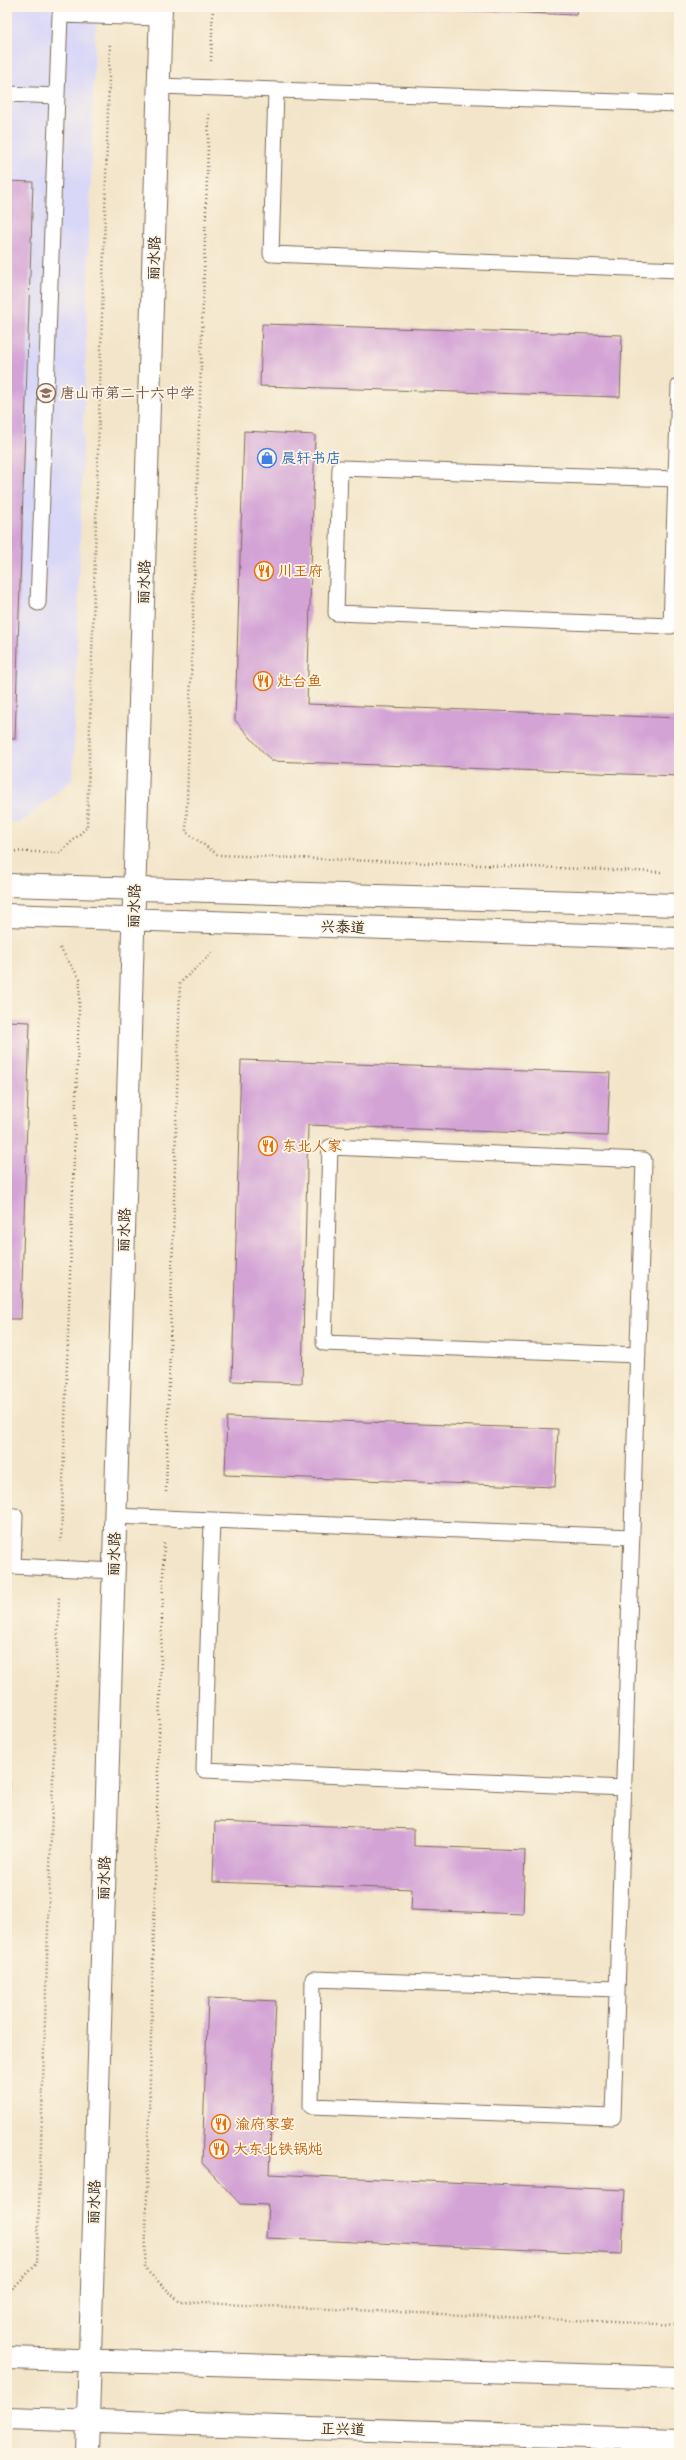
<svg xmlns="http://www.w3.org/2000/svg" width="686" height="2460" font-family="'Patrick Hand','LXGW WenKai TC',sans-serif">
<rect width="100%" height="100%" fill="#fcf5e5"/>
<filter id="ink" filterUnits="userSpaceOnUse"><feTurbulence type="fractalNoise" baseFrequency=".025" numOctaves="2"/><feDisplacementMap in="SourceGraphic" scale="8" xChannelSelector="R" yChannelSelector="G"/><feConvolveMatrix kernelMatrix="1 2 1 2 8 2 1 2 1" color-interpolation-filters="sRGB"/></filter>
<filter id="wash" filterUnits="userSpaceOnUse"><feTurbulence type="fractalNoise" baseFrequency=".012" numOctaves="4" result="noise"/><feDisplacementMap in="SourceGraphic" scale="16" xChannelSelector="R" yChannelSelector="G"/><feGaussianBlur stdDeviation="0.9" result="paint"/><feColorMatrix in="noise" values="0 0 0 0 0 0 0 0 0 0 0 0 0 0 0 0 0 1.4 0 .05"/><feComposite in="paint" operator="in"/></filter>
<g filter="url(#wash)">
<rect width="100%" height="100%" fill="#f3e5c9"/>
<path fill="#d9d7f8" d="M 7,7 L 96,7 L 73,779 L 20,823 L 7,822 Z"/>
<g id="blocks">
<path fill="#d3a3d6" d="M 381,7 L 577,7 L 576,15 Z
M 7,181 L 33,182 L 15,739 L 7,739 Z
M 262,324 L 622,335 L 620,397 L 260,386 Z
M 244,431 L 315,435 L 307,704 L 679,718 L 679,776 L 271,761 L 235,720 Z
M 7,1021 L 30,1022 L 21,1319 L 7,1319 Z
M 241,1060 L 610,1073 L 607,1136 L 308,1125 L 302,1383 L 232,1381 Z
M 227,1417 L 558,1429 L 555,1487 L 225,1475 Z
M 7,1781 L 10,1781 L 8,1822 L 7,1822 Z
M 215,1822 L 414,1829 L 414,1846 L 525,1850 L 523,1914 L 411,1910 L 412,1889 L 213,1882 Z
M 208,1998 L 276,2001 L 269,2174 L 625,2190 L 622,2254 L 266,2238 L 268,2205 L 240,2204 L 202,2163 Z"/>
</g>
</g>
<g filter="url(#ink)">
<use href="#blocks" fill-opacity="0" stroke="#7b6b5a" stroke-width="1"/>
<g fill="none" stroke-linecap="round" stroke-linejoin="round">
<defs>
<path id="lane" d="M 159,86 L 679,104
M 276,90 L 271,254 L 679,270
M 7,94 L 57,96
M 676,479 L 340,468 L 336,613 L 671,626 L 679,386
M 38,603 L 60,15 L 161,18
M 7,1516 L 15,1516 L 13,1566 L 114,1571
M 115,1516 L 632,1537
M 212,1520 L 204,1770 L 624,1788
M 617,1989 L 313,1979 L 311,2106 L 613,2117 L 644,1160 L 330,1147 L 324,1343 L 638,1355"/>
<path id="secondary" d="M 7,885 L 679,905
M 7,915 L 679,938
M 7,2358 L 679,2378
M 7,2418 L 679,2440
M 87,2453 L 161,7"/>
</defs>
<use href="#lane" stroke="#7b6b5a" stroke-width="17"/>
<use href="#secondary" stroke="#7b6b5a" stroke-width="24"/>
<path stroke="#7b6b5a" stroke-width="2.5" stroke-dasharray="1 3" stroke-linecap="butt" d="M 211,61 L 213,7
M 209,114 L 186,832 L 218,855 L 661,872
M 7,851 L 60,853 L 87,827 L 110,42
M 60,948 L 80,979 L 61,1542
M 166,1492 L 180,983 L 213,952
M 164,1543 L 145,2269 L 180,2302 L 679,2325
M 7,2294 L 37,2264 L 59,1595"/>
<use href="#lane" stroke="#fff" stroke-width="15"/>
<use href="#secondary" stroke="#fff" stroke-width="22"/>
</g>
</g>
<defs>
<symbol id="school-ring" viewBox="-11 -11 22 22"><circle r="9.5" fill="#fcf5e5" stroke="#8d6e63" stroke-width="1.5"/><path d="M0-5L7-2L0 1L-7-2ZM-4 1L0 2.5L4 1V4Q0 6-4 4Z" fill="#8d6e63"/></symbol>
<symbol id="shop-ring" viewBox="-11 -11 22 22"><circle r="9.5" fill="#fcf5e5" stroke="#3f7fe0" stroke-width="1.5"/><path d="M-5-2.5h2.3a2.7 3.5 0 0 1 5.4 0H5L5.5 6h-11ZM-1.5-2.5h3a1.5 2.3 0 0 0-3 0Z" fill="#3f7fe0"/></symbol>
<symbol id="restaurant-ring" viewBox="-11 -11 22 22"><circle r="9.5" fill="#fcf5e5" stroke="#e8710a" stroke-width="1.5"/><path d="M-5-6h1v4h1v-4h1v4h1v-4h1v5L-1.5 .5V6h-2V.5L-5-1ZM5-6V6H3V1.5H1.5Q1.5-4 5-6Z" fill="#e8710a"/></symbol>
</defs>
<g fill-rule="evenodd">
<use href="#school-ring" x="35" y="382" width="22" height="22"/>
<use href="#shop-ring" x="256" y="447" width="22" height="22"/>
<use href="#restaurant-ring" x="253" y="560" width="22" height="22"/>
<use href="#restaurant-ring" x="252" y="670" width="22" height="22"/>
<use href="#restaurant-ring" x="257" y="1135" width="22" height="22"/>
<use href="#restaurant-ring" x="210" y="2113" width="22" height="22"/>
<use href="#restaurant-ring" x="208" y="2138" width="22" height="22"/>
</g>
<g text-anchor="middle" stroke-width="3.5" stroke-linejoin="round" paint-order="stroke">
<g font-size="15" fill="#3b2a1e" stroke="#fcf5e5">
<text transform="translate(154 258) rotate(-88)" y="5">丽水路</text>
<text transform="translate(144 582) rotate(-88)" y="5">丽水路</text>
<text transform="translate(134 906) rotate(-88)" y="5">丽水路</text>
<text transform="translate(343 927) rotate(2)" y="5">兴泰道</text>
<text transform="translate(124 1230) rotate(-88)" y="5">丽水路</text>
<text transform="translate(114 1554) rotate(-88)" y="5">丽水路</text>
<text transform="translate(104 1878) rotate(-88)" y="5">丽水路</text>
<text transform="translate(94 2202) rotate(-88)" y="5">丽水路</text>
<text transform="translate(343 2429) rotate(2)" y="5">正兴道</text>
</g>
<g font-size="15" fill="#785e54" stroke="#fcf5e5" text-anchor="start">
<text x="60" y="398">唐山市第二十六中学</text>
</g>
<g font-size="15" fill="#366cbe" stroke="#fcf5e5" text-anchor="start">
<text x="281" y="463">晨轩书店</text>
</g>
<g font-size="15" fill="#c56008" stroke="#fcf5e5" text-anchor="start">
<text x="278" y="576">川王府</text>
<text x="277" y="686">灶台鱼</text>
<text x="282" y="1151">东北人家</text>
<text x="235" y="2129">渝府家宴</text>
<text x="233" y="2154">大东北铁锅炖</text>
</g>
</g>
<rect width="686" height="2460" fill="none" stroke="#fcf5e5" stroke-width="24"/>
</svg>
